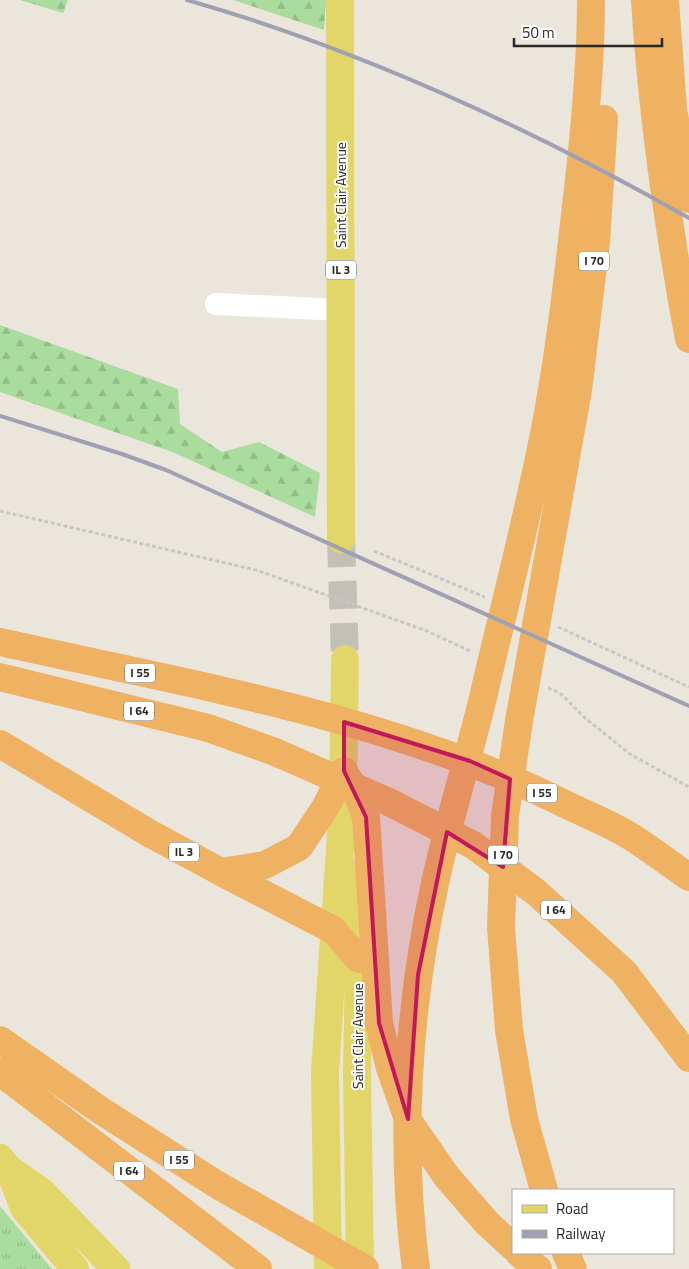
<svg xmlns="http://www.w3.org/2000/svg" width="689" height="1269" font-family="'Titillium Web',sans-serif">
<defs>
<pattern id="grass-tufts" width="24" height="20" patternUnits="userSpaceOnUse" patternTransform="scale(1.25)"><rect width="24" height="20" fill="#aadc9d"/><path d="M3 7l-1-3M5 7V3M7 7l1-3M15 17l-1-3M17 17v-4M19 17l1-3" fill="none" stroke="#92bd87"/></pattern>
<pattern id="forest-firs" width="22" height="20" patternUnits="userSpaceOnUse" patternTransform="scale(1.25)"><rect width="22" height="20" fill="#aadc9d"/><path d="M5 1l3.5 6h-7zM16 11l3.5 6h-7z" fill="#92bd87"/></pattern>
</defs>
<rect width="100%" height="100%" fill="#eae6dc"/>
<path fill="url(#grass-tufts)" d="M 0,1206 L 52,1269 L 0,1269 Z"/>
<path fill="url(#forest-firs)" d="M 20,0 L 68,0 L 63,13 Z
M 233,0 L 326,0 L 324,30 Z
M 0,325 L 178,389 L 180,424 L 222,452 L 259,442 L 320,473 L 315,517 L 175,453 L 0,392 Z"/>
<g fill="none" stroke-linecap="round" stroke-linejoin="round">
<path stroke="#c3c0b8" stroke-width="28" stroke-dasharray="28 14" stroke-linecap="butt" d="M 341,539 L 345,659"/>
<path stroke="#c7c7c7" stroke-width="3" stroke-dasharray="4 2.5" stroke-linecap="butt" d="M 0,511 L 256,570 L 427,631 L 470,651
M 374,551 L 485,597
M 558,627 L 689,687
M 548,688 L 560,693 L 585,718 L 630,754 L 689,787"/>
<path stroke="#fff" stroke-width="22" d="M 216,304 L 341,310"/>
<path stroke="#e3d668" stroke-width="28" d="M 340,0 L 341,539
M 350,872 L 359,959 L 357,1073 L 360,1269
M 0,1158 L 9,1169 L 42,1192 L 116,1269
M 9,1169 L 24,1208 L 75,1269
M 328,1269 L 325,1072 L 343,803 L 345,659"/>
<path stroke="#efb162" stroke-width="28" d="M 645,0 C 652,114 668,227 689,339
M 665,0 L 673,109 L 689,199
M 0,642 C 192,685 391,717 569,806 C 590,816 613,825 633,838 C 652,850 670,864 689,877
M 0,677 L 208,728 L 275,752 L 389,802 L 473,845 L 537,893 L 624,972 L 689,1058
M 0,744 L 149,833 L 221,872 L 265,865 L 299,847 L 325,808 L 344,771
M 348,778 L 356,791 L 366,817 L 379,1023 L 390,1068 L 409,1122 L 447,1177 L 487,1223 L 513,1247
M 221,872 L 333,930 L 359,959
M 0,1040 L 100,1110 L 216,1184 L 365,1269
M 0,1072 L 258,1269
M 544,1190 L 524,1119 L 509,1030 L 501,927 L 505,816 L 519,721 L 578,390 L 596,242 L 604,119
M 519,1253 L 538,1269
M 566,1253 L 573,1269
M 416,1269 C 399,1142 408,1008 435,883 C 449,818 470,754 485,689 C 506,599 530,509 547,418 C 560,348 568,277 576,206 C 584,138 591,69 591,0"/>
<path stroke="#9fa0b2" stroke-width="4" d="M 187,0 C 363,50 530,128 689,218
M 0,416 L 122,454 L 166,470 L 689,706"/>
</g>
<path fill="#c2185b" fill-opacity="0.2" stroke="#c2185b" stroke-width="4" stroke-linejoin="round" d="M 344,722 L 470,761 L 510,779 L 503,867 L 447,832 L 418,975 L 408,1119 L 379,1023 L 366,817 L 344,771 Z"/>
<g text-anchor="middle" stroke-width="4" stroke-linejoin="round" paint-order="stroke">
<g fill="#fff" stroke="#696969" stroke-width="1">
<rect x="579" y="251.5" width="30" height="19" rx="4"/>
<rect x="326" y="260.5" width="30" height="19" rx="4"/>
<rect x="125" y="663.5" width="30" height="19" rx="4"/>
<rect x="124" y="701.5" width="30" height="19" rx="4"/>
<rect x="527" y="783.5" width="30" height="19" rx="4"/>
<rect x="169" y="842.5" width="30" height="19" rx="4"/>
<rect x="488" y="845.5" width="30" height="19" rx="4"/>
<rect x="541" y="900.5" width="30" height="19" rx="4"/>
<rect x="164" y="1150.5" width="30" height="19" rx="4"/>
<rect x="114" y="1161.5" width="30" height="19" rx="4"/>
</g>
<g font-size="12" font-weight="bold" fill="#292929">
<text x="594" y="265">I 70</text>
<text x="341" y="274">IL 3</text>
<text x="140" y="677">I 55</text>
<text x="139" y="715">I 64</text>
<text x="542" y="797">I 55</text>
<text x="184" y="856">IL 3</text>
<text x="503" y="859">I 70</text>
<text x="556" y="914">I 64</text>
<text x="179" y="1164">I 55</text>
<text x="129" y="1175">I 64</text>
</g>
<g font-size="14" fill="#292929" stroke="#fff">
<text transform="translate(341 195) rotate(-90)" y="5">Saint Clair Avenue</text>
<text transform="translate(358 1036) rotate(-90)" y="5">Saint Clair Avenue</text>
</g>
</g>
<rect x="512" y="1189" width="162" height="65" fill="#ffffff" stroke="#a9a9a9"/>
<rect x="522" y="1205" width="25" height="8" fill="#e3d668" stroke="#a9a9a9"/>
<text x="556" y="1214" font-size="15" fill="#292929">Road</text>
<rect x="522" y="1230" width="25" height="8" fill="#9fa0b2" stroke="#a9a9a9"/>
<text x="556" y="1239" font-size="15" fill="#292929">Railway</text>
<path d="M514 38v8h148v-8" fill="none" stroke="#292929" stroke-width="2.5"/>
<text x="522" y="38" font-size="15" fill="#292929" stroke="#ffffff" stroke-width="4" paint-order="stroke">50 m</text>
</svg>
